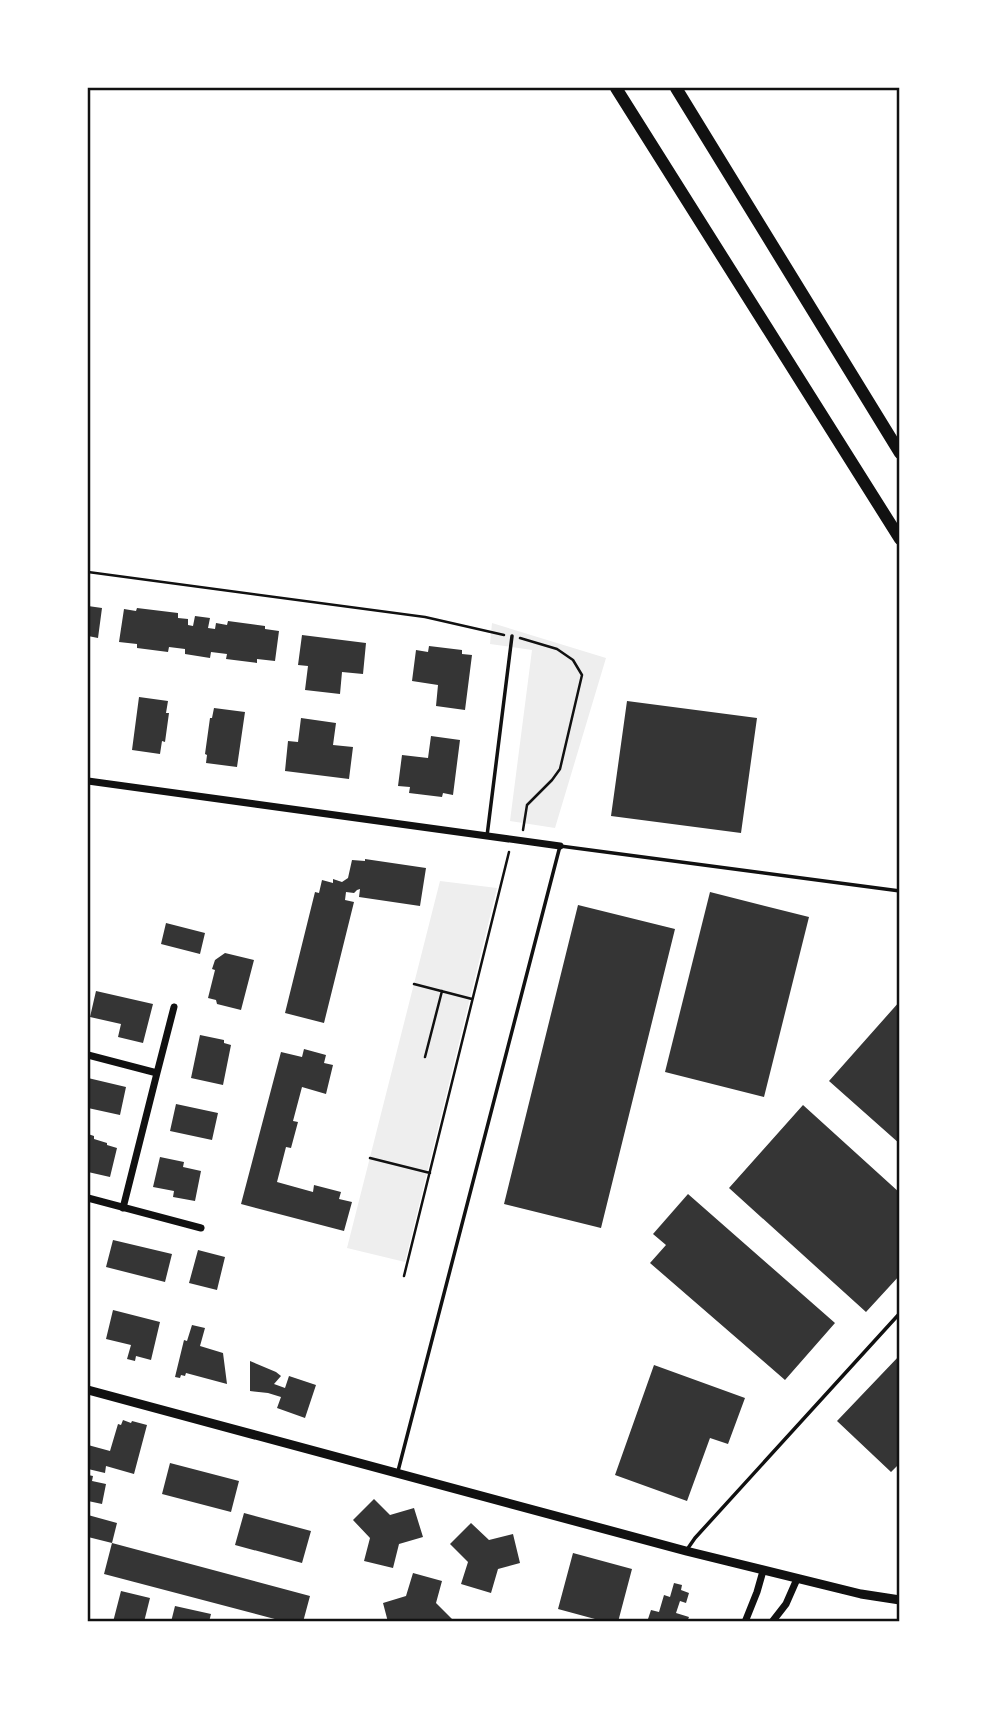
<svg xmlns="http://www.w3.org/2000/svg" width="987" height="1709" font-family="'Exo 2',sans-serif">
<rect width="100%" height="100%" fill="#fff"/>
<path fill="#eee" d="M 492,623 L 606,658 L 555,828 L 510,821 L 532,650 L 490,644 Z
M 440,881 L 497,888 L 405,1262 L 347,1248 Z"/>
<path fill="#353535" d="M 88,606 L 102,608 L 98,638 L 88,636 Z
M 137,608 L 178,613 L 178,618 L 188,619 L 188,625 L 193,626 L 195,616 L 210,618 L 208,628 L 215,629 L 216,623 L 227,625 L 228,621 L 265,626 L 265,629 L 279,631 L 275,661 L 257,659 L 257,663 L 226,659 L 227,654 L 211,652 L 210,658 L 185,654 L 185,649 L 169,647 L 168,652 L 137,648 L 137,644 L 119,642 L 124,609 L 136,611 Z
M 302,635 L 366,643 L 363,674 L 342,672 L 340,694 L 305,690 L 308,666 L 298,665 Z
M 429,646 L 462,650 L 462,654 L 472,655 L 465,710 L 436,706 L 438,685 L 412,681 L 416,650 L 428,652 Z
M 139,697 L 168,701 L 166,713 L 169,713 L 165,742 L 162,741 L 160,754 L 132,750 Z
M 627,701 L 757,718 L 741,833 L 611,816 Z
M 214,708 L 245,712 L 237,767 L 206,763 L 207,755 L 205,754 L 210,718 L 212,718 Z
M 301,718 L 336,723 L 333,745 L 353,747 L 349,779 L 285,771 L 288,741 L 298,742 Z
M 431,736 L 460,740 L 453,795 L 443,793 L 442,797 L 409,793 L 410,787 L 398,786 L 402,755 L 428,758 Z
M 365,859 L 426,868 L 420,906 L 359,897 L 360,889 L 357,890 L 354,893 L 346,892 L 345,900 L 354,902 L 324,1023 L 285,1013 L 315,892 L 319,893 L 322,880 L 333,883 L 333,879 L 342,882 L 348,878 L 352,860 L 365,861 Z
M 710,892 L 809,917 L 764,1097 L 665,1072 Z
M 578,905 L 675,929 L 601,1228 L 504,1204 Z
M 166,923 L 205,933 L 200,954 L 161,944 Z
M 225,953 L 254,960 L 241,1010 L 217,1004 L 216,1000 L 208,998 L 215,970 L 212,969 L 215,960 Z
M 96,991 L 153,1004 L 143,1043 L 118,1037 L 121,1024 L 90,1017 Z
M 900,1001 L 900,1144 L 829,1081 Z
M 200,1035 L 224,1040 L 224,1043 L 231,1045 L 223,1085 L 191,1078 Z
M 304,1049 L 326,1055 L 324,1063 L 333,1065 L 326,1094 L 302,1087 L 293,1121 L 298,1122 L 291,1148 L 286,1147 L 277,1182 L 313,1192 L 314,1185 L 341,1192 L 339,1199 L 352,1202 L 344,1231 L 241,1204 L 281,1052 L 302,1057 Z
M 88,1078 L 126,1087 L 120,1115 L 88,1108 Z
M 176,1104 L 218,1113 L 212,1140 L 170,1131 Z
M 803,1105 L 900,1193 L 900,1275 L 866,1312 L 729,1188 Z
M 88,1134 L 94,1136 L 94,1139 L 107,1143 L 107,1145 L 117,1148 L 110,1177 L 88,1172 Z
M 160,1157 L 184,1162 L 183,1167 L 201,1171 L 195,1201 L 173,1197 L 174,1191 L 153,1187 Z
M 688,1194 L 835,1323 L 785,1380 L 650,1263 L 666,1245 L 653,1234 Z
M 113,1240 L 172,1254 L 165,1282 L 106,1267 Z
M 198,1250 L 225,1257 L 217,1290 L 189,1283 Z
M 113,1310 L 160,1322 L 151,1360 L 136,1356 L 135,1361 L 127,1359 L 131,1345 L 106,1339 Z
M 192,1325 L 205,1328 L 200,1346 L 223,1353 L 227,1384 L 186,1373 L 185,1376 L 181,1375 L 180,1378 L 175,1377 L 184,1340 L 187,1341 Z
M 900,1355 L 900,1463 L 891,1472 L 837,1421 Z
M 250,1361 L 276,1372 L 281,1376 L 274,1384 L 285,1388 L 289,1376 L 316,1385 L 305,1418 L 277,1408 L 281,1397 L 268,1393 L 250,1391 Z
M 654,1365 L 745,1398 L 728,1444 L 710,1438 L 687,1501 L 615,1475 Z
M 123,1420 L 131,1423 L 132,1421 L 147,1425 L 134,1474 L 106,1466 L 105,1473 L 88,1469 L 88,1445 L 110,1451 L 118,1424 L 121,1425 Z
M 170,1463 L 239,1481 L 231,1512 L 162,1494 Z
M 88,1475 L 93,1476 L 92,1481 L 106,1484 L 102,1504 L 88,1501 Z
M 374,1499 L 390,1515 L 414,1508 L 423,1537 L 399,1544 L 393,1568 L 364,1561 L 370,1538 L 353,1520 Z
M 244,1513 L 311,1531 L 302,1563 L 235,1545 Z
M 88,1515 L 117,1523 L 112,1543 L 88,1537 Z
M 471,1523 L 489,1540 L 513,1534 L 520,1563 L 498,1569 L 491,1593 L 461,1584 L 468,1562 L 450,1544 Z
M 112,1543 L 310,1596 L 303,1622 L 286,1622 L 104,1574 Z
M 573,1553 L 632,1569 L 618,1622 L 606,1622 L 558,1609 Z
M 413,1573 L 442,1581 L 436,1603 L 455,1622 L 388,1622 L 383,1603 L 406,1596 Z
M 674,1583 L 682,1585 L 681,1590 L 689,1593 L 686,1603 L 680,1601 L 676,1613 L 689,1617 L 687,1622 L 647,1622 L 651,1610 L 659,1612 L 664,1595 L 670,1597 Z
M 121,1591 L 150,1598 L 144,1622 L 113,1622 Z
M 175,1606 L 211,1614 L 209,1622 L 171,1622 Z"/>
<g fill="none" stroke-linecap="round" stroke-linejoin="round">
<path stroke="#111" stroke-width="2.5" d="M 88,572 L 425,617 L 504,635
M 520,638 L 557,649 L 573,660 L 582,675 L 560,769 L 552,780 L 527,805 L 523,830
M 414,984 L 472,999
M 425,1057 L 442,991
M 370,1158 L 430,1173
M 404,1276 L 509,852"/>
<path stroke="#111" stroke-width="3.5" d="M 487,836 L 512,636
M 398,1471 L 560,846 L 900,891
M 686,1551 L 695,1538 L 900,1313"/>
<path stroke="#111" stroke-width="7" d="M 88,781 L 560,846
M 88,1055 L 157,1073 L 123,1208
M 157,1073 L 174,1007
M 88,1198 L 201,1228
M 745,1622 L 757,1592 L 763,1571
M 772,1622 L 786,1604 L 797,1579"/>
<path stroke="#111" stroke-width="9" d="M 88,1390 L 686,1551 L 861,1594 L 900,1600"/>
<path stroke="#111" stroke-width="12" d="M 616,88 L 900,539
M 676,88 L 900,453"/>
</g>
<rect width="987" height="1709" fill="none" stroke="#ffffff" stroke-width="178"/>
<rect x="89" y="89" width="809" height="1531" fill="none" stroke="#111" stroke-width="2.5"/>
</svg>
